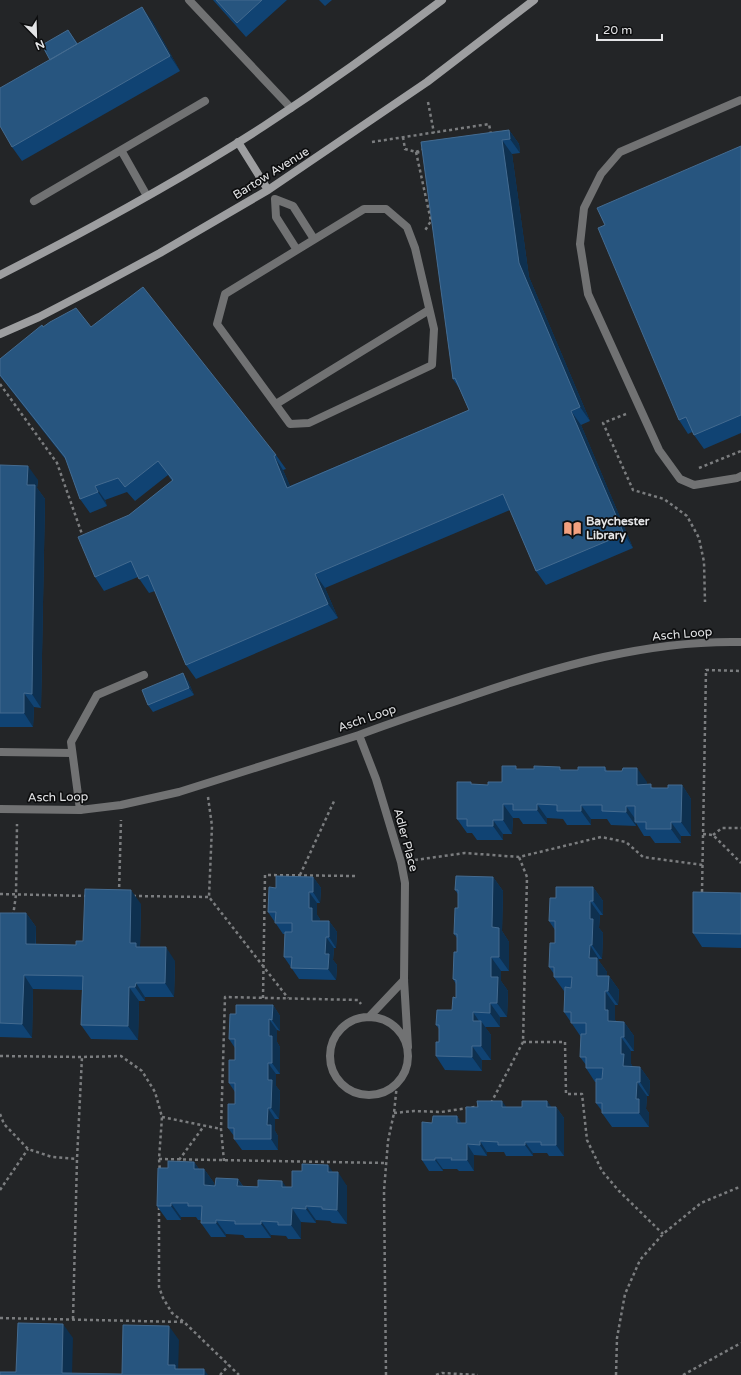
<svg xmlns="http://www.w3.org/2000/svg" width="741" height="1375" font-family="'Varela Round',sans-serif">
<rect width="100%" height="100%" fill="#232527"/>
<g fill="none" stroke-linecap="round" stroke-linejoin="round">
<path stroke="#7b7d7f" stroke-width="2.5" stroke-dasharray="3 3" stroke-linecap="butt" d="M 428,102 L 434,133
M 403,137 L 405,149 L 416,152 L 424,153
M 372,142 L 489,124 L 491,135
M 416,152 L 424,149
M 416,152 L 431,221 L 424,232
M 0,384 L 57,463 L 83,537
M 626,414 L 603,423 L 633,490 L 664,499 L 687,516 L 699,538 L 704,562 L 705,602
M 699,468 L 741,451
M 208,797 L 212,826 L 209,897 L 288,998
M 703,834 L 713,835 L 741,863
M 713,835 L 722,828 L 741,828
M 415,860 L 465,853 L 519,857 L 601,837 L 626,842 L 643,857 L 703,865
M 300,875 L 335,799
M 702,892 L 706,670 L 741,671
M 119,893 L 121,820
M 0,894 L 88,896
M 133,896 L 209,897
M 13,916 L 16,895 L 17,824
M 263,998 L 265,875 L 357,876
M 523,1042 L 565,1042 L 566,1094 L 582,1094 L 587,1140 L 602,1171 L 619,1191 L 663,1234
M 0,1056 L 82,1057 L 121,1056 L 142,1071 L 155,1092 L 162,1117 L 159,1159 L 160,1172
M 491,1103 L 523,1042 L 527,877 L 519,857
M 394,1113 L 414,1111 L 441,1112 L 481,1106
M 0,1114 L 4,1124 L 28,1149 L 52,1157 L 77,1159
M 162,1117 L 221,1129
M 159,1159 L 386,1163
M 179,1160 L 204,1126
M 224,1161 L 221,1129 L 225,997 L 358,1000 L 361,1004
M 0,1190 L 28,1149
M 159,1207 L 159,1287 L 163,1298 L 172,1313 L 184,1322 L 239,1375
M 0,1318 L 184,1322
M 73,1319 L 77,1159 L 82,1057
M 220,1375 L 229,1365
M 386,1375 L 384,1191 L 388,1141 L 394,1113 L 397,1084
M 436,1375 L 442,1373 L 478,1375
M 616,1375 L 617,1338 L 625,1294 L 640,1260 L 663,1234 L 701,1203 L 737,1188 L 741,1187
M 683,1375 L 741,1343"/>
<path stroke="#717273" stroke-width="8" d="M 189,0 L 291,108
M 741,100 L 620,152 L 601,174 L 584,208 L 580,244 L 588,294 L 659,450 L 680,479 L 694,485 L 737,478 L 741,476
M 121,150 L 147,196
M 34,201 L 205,101
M 364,209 L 386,209 L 407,227 L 415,248 L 434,329 L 432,365 L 309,423 L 290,424 L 217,324 L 225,294 Z
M 297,250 L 276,217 L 275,199 L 293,206 L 314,239
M 276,404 L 429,310
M 0,752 L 72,753
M 80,810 L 71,742 L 97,695 L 144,675"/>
<path stroke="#717273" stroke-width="8" d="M 359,735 L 376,779 L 401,862 L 405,883 L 404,980 L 408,1047
M 0,809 L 80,810 L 121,805 L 179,792 L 359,735 C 396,721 433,709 471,696 C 558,666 648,640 741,642
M330 1056a39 39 0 1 1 78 0a39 39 0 1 1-78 0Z
M 369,1017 L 404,980"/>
<path stroke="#9d9ea0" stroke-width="8" d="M 238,142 L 268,190
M 0,275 C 90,229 179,181 264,126 C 325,86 384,44 442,0
M 0,334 L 39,317 L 93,289 L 160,253 L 268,190 L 427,82 L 534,0"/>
</g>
<path fill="#104373" d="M 213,0 L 287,0 L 246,37 Z
M 319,0 L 332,0 L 325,6 Z
M 152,21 L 180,71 L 22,161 L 12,147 L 50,60 L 68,30 L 78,44 Z
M 509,130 L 519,144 L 520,153 L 512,154 L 529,277 L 590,421 L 581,425 L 633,548 L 546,585 L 536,571 L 510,510 L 325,588 L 338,618 L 196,679 L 186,665 L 155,591 L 149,593 L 138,577 L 104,591 L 95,577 L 129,515 L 172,481 L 168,475 L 135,501 L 127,492 L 105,500 L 107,506 L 90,513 L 80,499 L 66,460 L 0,376 L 0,359 L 43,327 L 91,327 L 276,455 L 286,469 L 283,470 L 290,486 L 469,410 L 459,388 L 453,379 L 421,142 Z
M 741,146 L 741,433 L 704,449 L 694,435 L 692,432 L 688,434 L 679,420 L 605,225 Z
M 0,465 L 38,480 L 37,488 L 45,499 L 41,708 L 34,707 L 33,727 L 0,727 Z
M 188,681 L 194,695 L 153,712 L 148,705 Z
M 605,767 L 607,771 L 647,782 L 647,784 L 653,788 L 668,788 L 682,785 L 691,799 L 691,836 L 681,836 L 681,843 L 655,843 L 650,836 L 644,836 L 636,823 L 636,826 L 611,825 L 607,819 L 591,819 L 591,825 L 567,825 L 563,819 L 547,818 L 547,824 L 523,824 L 519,818 L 513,818 L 512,834 L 503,834 L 503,840 L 477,840 L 472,833 L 467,833 L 457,819 L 473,784 L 488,785 L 502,782 L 518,769 L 578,770 Z
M 313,877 L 321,888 L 320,903 L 317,903 L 317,915 L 320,919 L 320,921 L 329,921 L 337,932 L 336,948 L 334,948 L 333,960 L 337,965 L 336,980 L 299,979 L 284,957 L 285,934 L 283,934 L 268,912 L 276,888 Z
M 493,877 L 503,891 L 502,931 L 509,942 L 509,971 L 501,971 L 501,981 L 508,991 L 507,1017 L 500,1017 L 500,1027 L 485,1027 L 491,1035 L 491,1060 L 482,1060 L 482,1071 L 445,1070 L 436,1056 L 439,1042 L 439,1029 L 436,1025 L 452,1010 L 456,998 L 456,984 L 453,979 L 457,952 L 457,938 L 454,934 L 458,908 L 458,894 L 455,890 Z
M 593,887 L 603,901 L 603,915 L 600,915 L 599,928 L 603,933 L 602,959 L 599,959 L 599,961 L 607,972 L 607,976 L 609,976 L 619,990 L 618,1005 L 615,1005 L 615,1020 L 616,1021 L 624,1022 L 634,1036 L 634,1051 L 631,1051 L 631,1064 L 633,1067 L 640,1067 L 650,1081 L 649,1096 L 647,1096 L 646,1109 L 649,1113 L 649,1127 L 612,1127 L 602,1113 L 602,1111 L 596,1103 L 596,1082 L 595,1082 L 586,1068 L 586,1065 L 580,1057 L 581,1037 L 564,1012 L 564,991 L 554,977 L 554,974 L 549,967 L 555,943 L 555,930 L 549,921 L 556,898 Z
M 741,893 L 741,948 L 702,947 L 693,933 Z
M 141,904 L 140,947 L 175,961 L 174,997 L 145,997 L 145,1001 L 139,1001 L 138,1040 L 91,1039 L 81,1025 L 82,990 L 33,989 L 32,1038 L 0,1037 L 0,913 L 26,913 L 36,927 L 36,944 L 76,945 L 83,941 Z
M 273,1005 L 280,1016 L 280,1031 L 277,1030 L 277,1042 L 280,1047 L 280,1074 L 276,1074 L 276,1086 L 280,1091 L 279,1119 L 275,1119 L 275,1131 L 278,1136 L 278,1150 L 242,1150 L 234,1139 L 234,1136 L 228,1128 L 235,1104 L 235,1092 L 229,1083 L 235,1060 L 235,1048 L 229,1039 L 236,1014 Z
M 547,1101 L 551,1107 L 556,1107 L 564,1118 L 564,1156 L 549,1156 L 547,1153 L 533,1153 L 533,1156 L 506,1156 L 504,1152 L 487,1152 L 487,1156 L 474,1155 L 474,1171 L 459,1171 L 457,1169 L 443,1169 L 443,1171 L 429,1171 L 422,1160 L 432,1123 L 457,1116 L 461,1123 L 466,1123 L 507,1107 L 522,1107 Z
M 194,1162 L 199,1169 L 204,1169 L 214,1183 L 214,1185 L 238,1179 L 243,1186 L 292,1187 L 333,1172 L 347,1186 L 347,1224 L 332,1223 L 330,1221 L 316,1220 L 316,1223 L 301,1222 L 301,1239 L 288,1239 L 286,1236 L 271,1235 L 271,1238 L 245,1238 L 243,1235 L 226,1234 L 226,1237 L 211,1237 L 201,1223 L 201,1220 L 198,1220 L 196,1217 L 181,1217 L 181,1220 L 167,1220 L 157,1206 L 168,1168 Z"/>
<path fill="#0e304f" d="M 142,7 L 152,21 L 180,71 L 170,56 Z
M 509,130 L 519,144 L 520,153 L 510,139 Z
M 502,140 L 512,154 L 529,277 L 590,421 L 580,407 L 519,263 Z
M 571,411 L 581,425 L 633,548 L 624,534 Z
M 274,456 L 283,470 L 297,502 L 287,488 Z
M 28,466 L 38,480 L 37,488 L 45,499 L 41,708 L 32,694 L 27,485 Z
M 95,486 L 105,500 L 107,506 L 98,492 Z
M 315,574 L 325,588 L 338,618 L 328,604 Z
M 183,673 L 188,681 L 194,695 L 189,688 Z
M 24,693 L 34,707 L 33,727 L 24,713 Z
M 637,768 L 647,782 L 647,799 L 637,785 Z
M 682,785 L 691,799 L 691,836 L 681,822 Z
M 503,804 L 513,818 L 512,834 L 503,820 Z
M 537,804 L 547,818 L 547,824 L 537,810 Z
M 581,805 L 591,819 L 591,825 L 581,811 Z
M 626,806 L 636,820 L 635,822 L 636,823 L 636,826 L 626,812 Z
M 493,820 L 503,834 L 503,840 L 493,826 Z
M 671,822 L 681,836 L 681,843 L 671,829 Z
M 313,877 L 321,888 L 320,903 L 313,892 Z
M 493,877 L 503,891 L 502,931 L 509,942 L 509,971 L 499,957 L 492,927 Z
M 593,887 L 603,901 L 603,915 L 593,901 Z
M 131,890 L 141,904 L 140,948 L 146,957 L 130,943 Z
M 309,892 L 317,903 L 317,915 L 320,919 L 320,932 L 312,921 L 309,908 Z
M 590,901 L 600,915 L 599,928 L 603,933 L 602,959 L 592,945 L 590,919 Z
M 26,913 L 36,927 L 35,958 L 26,944 Z
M 329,921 L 337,932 L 336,948 L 329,937 Z
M 326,937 L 334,948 L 333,960 L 337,965 L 336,980 L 328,969 L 325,954 Z
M 590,945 L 599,959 L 599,961 L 607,972 L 607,990 L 597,976 L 589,958 Z
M 166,947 L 175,961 L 174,997 L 165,983 Z
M 491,957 L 501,971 L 501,981 L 508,991 L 507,1017 L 497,1003 L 491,977 Z
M 24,975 L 33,989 L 32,1038 L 22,1024 Z
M 609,976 L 619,990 L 618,1005 L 608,991 Z
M 136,983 L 145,997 L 145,1001 L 135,987 Z
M 129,987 L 139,1001 L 138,1040 L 128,1026 Z
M 605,991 L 615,1005 L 615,1020 L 618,1024 L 608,1021 L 605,1010 Z
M 490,1003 L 500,1017 L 500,1027 L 490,1013 Z
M 273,1005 L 280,1016 L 280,1031 L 272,1020 Z
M 473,1012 L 481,1024 L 481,1021 L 491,1035 L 491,1060 L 481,1046 L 473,1021 Z
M 269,1019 L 277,1030 L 277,1042 L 280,1047 L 280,1074 L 272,1063 L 269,1036 Z
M 624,1022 L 634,1036 L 634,1051 L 624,1037 Z
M 621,1037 L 631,1051 L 631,1064 L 634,1068 L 623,1066 L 621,1054 Z
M 472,1046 L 482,1060 L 482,1071 L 472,1057 Z
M 268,1063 L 276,1074 L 276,1086 L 280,1091 L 279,1119 L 271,1108 L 268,1080 Z
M 640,1067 L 650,1081 L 649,1096 L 640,1082 Z
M 637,1082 L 647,1096 L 646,1109 L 649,1113 L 649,1127 L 639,1113 L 636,1099 Z
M 502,1101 L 510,1112 L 502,1107 Z
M 547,1101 L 555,1112 L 547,1107 Z
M 556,1107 L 564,1118 L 564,1156 L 556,1145 Z
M 268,1108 L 275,1119 L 275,1131 L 278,1136 L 278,1150 L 271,1139 L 267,1125 Z
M 457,1116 L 464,1127 L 457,1123 Z
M 480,1141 L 487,1152 L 487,1156 L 480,1145 Z
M 525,1142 L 533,1153 L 533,1156 L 525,1145 Z
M 467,1144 L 474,1155 L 474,1171 L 467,1160 Z
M 435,1158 L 443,1169 L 443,1171 L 435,1160 Z
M 194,1162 L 204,1176 L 194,1169 Z
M 328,1165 L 337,1178 L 338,1172 L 347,1186 L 347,1224 L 337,1210 L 328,1172 Z
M 204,1169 L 214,1183 L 214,1199 L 204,1185 Z
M 238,1179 L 247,1193 L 237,1186 Z
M 282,1181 L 292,1195 L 282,1187 Z
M 171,1203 L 181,1217 L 181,1220 L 171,1206 Z
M 306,1206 L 316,1220 L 316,1223 L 306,1209 Z
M 292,1208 L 301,1222 L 301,1239 L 291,1225 Z
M 216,1220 L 226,1234 L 226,1237 L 216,1223 Z
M 261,1221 L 271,1235 L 271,1238 L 261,1224 Z
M 63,1324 L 73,1338 L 72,1375 L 62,1373 Z
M 169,1326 L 179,1340 L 178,1373 L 168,1365 Z
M 204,1369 L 208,1375 L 204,1375 Z"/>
<path fill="#27557f" stroke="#446b90" d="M 216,0 L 262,0 L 237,23 Z
M 142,7 L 170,56 L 12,147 L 0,126 L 0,88 Z
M 68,30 L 77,44 L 50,60 L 42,45 Z
M 509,130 L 510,139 L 502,140 L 519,263 L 580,407 L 571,411 L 624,534 L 536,571 L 503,494 L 315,574 L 328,604 L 186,665 L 148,575 L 139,579 L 131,561 L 95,577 L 78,537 L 129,515 L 173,480 L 158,461 L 125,487 L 118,478 L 95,486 L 98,492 L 80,499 L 65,457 L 0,375 L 0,359 L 42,325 L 43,327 L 50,322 L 76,308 L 91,327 L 143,287 L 276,455 L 274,456 L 287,488 L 469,410 L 455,378 L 453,379 L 421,142 Z
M 741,146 L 741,415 L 694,435 L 686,417 L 679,420 L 598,228 L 605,225 L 597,208 Z
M 0,465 L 28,466 L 27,485 L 35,485 L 32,694 L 24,693 L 24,713 L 0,713 Z
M 183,673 L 189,688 L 148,705 L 142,690 Z
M 502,766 L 516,766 L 516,769 L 534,769 L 534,766 L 560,767 L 560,770 L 578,770 L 578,767 L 605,767 L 605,771 L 622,771 L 623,768 L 637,768 L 637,785 L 651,784 L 651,788 L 668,788 L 668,785 L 682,785 L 681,822 L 671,822 L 671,829 L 646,829 L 646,822 L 635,822 L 635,806 L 626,806 L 626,812 L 602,811 L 602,805 L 581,805 L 581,811 L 557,811 L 557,805 L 537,804 L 537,810 L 513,810 L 513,804 L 503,804 L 503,820 L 493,820 L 493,826 L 467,826 L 467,819 L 457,819 L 457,782 L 471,782 L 471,784 L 488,785 L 488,782 L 502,782 Z
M 276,876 L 313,877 L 313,892 L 309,892 L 309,908 L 312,908 L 312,921 L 329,921 L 329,937 L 326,937 L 325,954 L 329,954 L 328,969 L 291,968 L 292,957 L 284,957 L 285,932 L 292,932 L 292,923 L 275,923 L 276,912 L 268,912 L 269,887 L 276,888 Z
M 456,876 L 493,877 L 492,927 L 499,928 L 499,957 L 491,957 L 491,977 L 498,977 L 497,1003 L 490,1003 L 490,1013 L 473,1012 L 473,1021 L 481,1021 L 481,1046 L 472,1046 L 472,1057 L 436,1056 L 436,1042 L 439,1042 L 439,1025 L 436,1025 L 437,1010 L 452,1010 L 453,997 L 456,998 L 456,980 L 453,979 L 454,952 L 457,952 L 457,934 L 454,934 L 455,908 L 458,908 L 458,890 L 455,890 Z
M 556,887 L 593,887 L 593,901 L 590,901 L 590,919 L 593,919 L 592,945 L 590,945 L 589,958 L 597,958 L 597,976 L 609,976 L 608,991 L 605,991 L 605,1010 L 608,1010 L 608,1021 L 624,1022 L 624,1037 L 621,1037 L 621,1054 L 624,1054 L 623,1066 L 640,1067 L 640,1082 L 637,1082 L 636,1099 L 639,1099 L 639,1113 L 602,1113 L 602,1103 L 596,1103 L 596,1079 L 602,1079 L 603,1068 L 586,1068 L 586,1057 L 580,1057 L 581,1034 L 586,1034 L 586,1023 L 571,1023 L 571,1012 L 564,1012 L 565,987 L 571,988 L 572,977 L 554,977 L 554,967 L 549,967 L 550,943 L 555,943 L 555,921 L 549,921 L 550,898 L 556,898 Z
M 85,889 L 131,890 L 130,943 L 136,943 L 136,947 L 166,947 L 165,983 L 136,983 L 135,987 L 129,987 L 128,1026 L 81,1025 L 83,976 L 24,975 L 22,1024 L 0,1023 L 0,913 L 26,913 L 26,944 L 76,945 L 76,941 L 83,941 Z
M 693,892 L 741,893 L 741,934 L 693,933 Z
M 236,1005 L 273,1005 L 272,1020 L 269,1019 L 269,1036 L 272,1036 L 272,1063 L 268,1063 L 268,1080 L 272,1080 L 271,1108 L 268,1108 L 267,1125 L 271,1125 L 271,1139 L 234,1139 L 234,1128 L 228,1128 L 228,1104 L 235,1104 L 235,1083 L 229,1083 L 229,1060 L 235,1060 L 235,1039 L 229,1039 L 230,1014 L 236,1014 Z
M 477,1101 L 502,1101 L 502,1107 L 522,1107 L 522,1101 L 547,1101 L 547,1107 L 556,1107 L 556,1145 L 541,1145 L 541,1142 L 525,1142 L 525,1145 L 498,1145 L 498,1142 L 480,1141 L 480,1145 L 467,1144 L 467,1160 L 451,1160 L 452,1158 L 435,1158 L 435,1160 L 422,1160 L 422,1122 L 432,1123 L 433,1116 L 457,1116 L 457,1123 L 466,1123 L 466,1107 L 478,1107 Z
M 168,1161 L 194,1162 L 194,1169 L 204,1169 L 204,1185 L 215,1186 L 216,1178 L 238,1179 L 237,1186 L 258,1187 L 258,1180 L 282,1181 L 282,1187 L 292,1187 L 292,1171 L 302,1171 L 302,1164 L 328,1165 L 328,1172 L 338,1172 L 337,1210 L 322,1209 L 322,1207 L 306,1206 L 306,1209 L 292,1208 L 291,1225 L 278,1225 L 278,1222 L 261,1221 L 261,1224 L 235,1224 L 235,1221 L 216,1220 L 216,1223 L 201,1223 L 202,1206 L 188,1206 L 188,1203 L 171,1203 L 171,1206 L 157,1206 L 158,1168 L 168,1168 Z
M 18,1323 L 63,1324 L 62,1373 L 122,1374 L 123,1325 L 169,1326 L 168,1365 L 175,1365 L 175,1369 L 204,1369 L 204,1375 L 0,1375 L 0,1372 L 16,1372 Z"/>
<defs>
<symbol id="library-bare" viewBox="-9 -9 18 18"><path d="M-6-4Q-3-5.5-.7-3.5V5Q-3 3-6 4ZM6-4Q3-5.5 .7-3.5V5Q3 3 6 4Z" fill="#f2a07f" stroke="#0d0e0f" stroke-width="2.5" paint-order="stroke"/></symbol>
</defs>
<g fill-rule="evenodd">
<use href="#library-bare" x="560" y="516" width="25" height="25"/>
</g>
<g text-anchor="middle" stroke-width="3.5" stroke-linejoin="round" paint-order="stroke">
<g font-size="12" fill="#e4e5e7" stroke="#0d0e0f">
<text transform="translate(271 173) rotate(-32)" y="4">Bartow Avenue</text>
<text transform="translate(682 634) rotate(-5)" y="4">Asch Loop</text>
<text transform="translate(367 718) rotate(-19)" y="4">Asch Loop</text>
<text transform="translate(58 797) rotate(-1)" y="4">Asch Loop</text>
<text transform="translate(406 840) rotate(75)" y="4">Adler Place</text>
</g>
<g font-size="12" font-weight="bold" fill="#e4e5e7" stroke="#0d0e0f" text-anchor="start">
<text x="586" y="525">Baychester<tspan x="586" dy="14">Library</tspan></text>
</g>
</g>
<g transform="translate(36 36) rotate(157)" stroke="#0d0e0f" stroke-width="3" paint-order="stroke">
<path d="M0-3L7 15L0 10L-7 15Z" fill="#e4e5e7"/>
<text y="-6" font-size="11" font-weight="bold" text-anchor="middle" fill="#e4e5e7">N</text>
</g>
<path d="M597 34v6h65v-6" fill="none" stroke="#e4e5e7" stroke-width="2"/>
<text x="603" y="34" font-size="12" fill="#e4e5e7" stroke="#0d0e0f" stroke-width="3" paint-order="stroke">20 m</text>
</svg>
